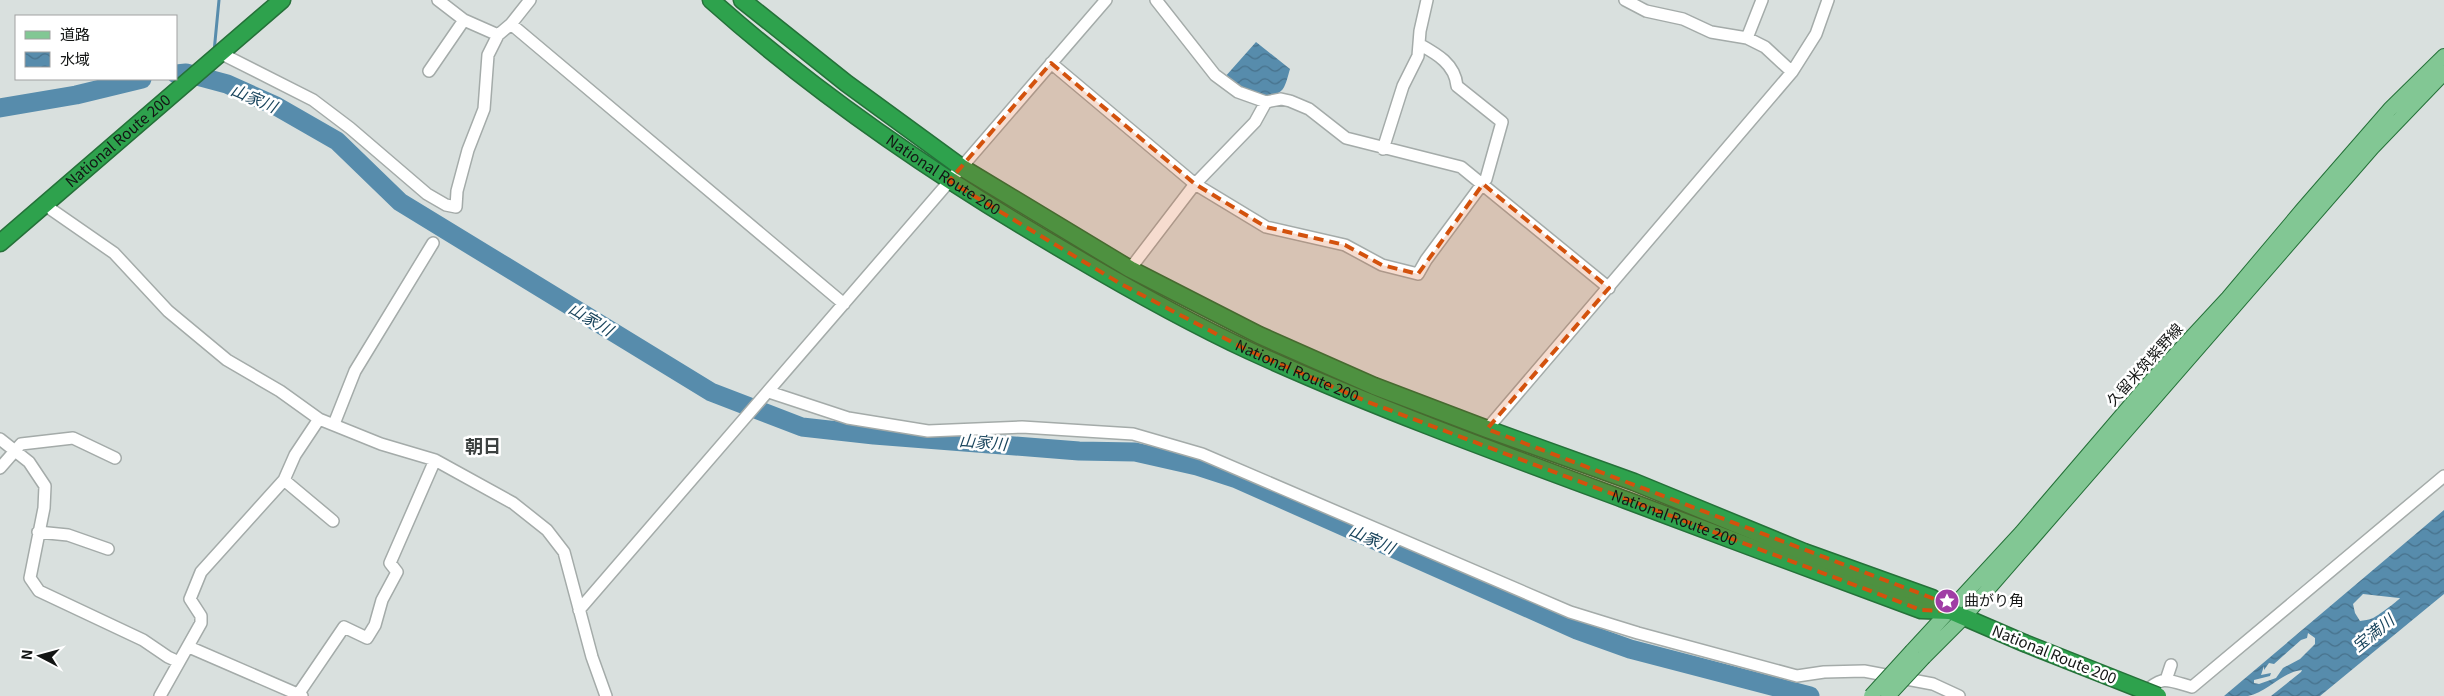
<svg xmlns="http://www.w3.org/2000/svg" width="2444" height="696" font-family="Georgia,'Noto Sans JP',serif">
<defs>
<pattern id="water-waves" width="16" height="10" patternUnits="userSpaceOnUse" patternTransform="scale(1.25)"><rect width="16" height="10" fill="#578cac"/><path d="M0 5q4-4 8 0t8 0" fill="none" stroke="#47718b"/></pattern>
</defs>
<rect width="100%" height="100%" fill="#d9e0de"/>
<path fill="url(#water-waves)" fill-rule="evenodd" d="M 1256,42 L 1290,69 C 1288,75 1286,87 1281,91 C 1267,104 1236,87 1224,78 Z
M 2444,510 L 2444,594 L 2320,696 L 2271,696 L 2301,672 L 2302,670 C 2282,672 2268,692 2248,696 C 2241,696 2231,696 2224,696 ZM 2363,594 L 2399,598 L 2400,598 C 2398,601 2376,617 2373,618 C 2369,620 2364,620 2360,621 L 2355,613 L 2353,604 ZM 2308,633 L 2315,638 L 2315,644 L 2300,659 L 2283,668 L 2276,678 L 2259,684 L 2254,683 L 2254,680 L 2270,676 L 2271,673 L 2261,675 L 2264,666 L 2264,670 L 2269,663 L 2274,664 L 2301,640 L 2307,638 Z"/>
<g fill="none" stroke-linecap="round" stroke-linejoin="round">
<path stroke="#578cac" stroke-width="3" d="M 214,52 L 219,0
M 211,80 L 212,68"/>
<path stroke="#578cac" stroke-width="19" d="M 176,74 L 186,73 L 227,84 L 276,106 L 337,141 L 400,202 L 711,392 L 802,427 L 874,435 L 1079,451 L 1135,452 L 1197,466 L 1237,479 L 1577,630 L 1630,649 L 1810,696
M 0,108 L 76,95 L 142,79"/>
<defs>
<path id="minor" d="M 438,0 L 464,20 L 498,35
M 1156,0 L 1215,75 L 1238,92 L 1266,102 L 1281,99 L 1290,101 L 1309,109 L 1346,138 L 1461,167 L 1609,288
M 1625,0 L 1646,11 L 1683,19 L 1711,32 L 1747,38 L 1765,47 L 1792,72
M 511,24 L 844,304
M 1747,38 L 1762,0
M 220,53 L 313,100 L 350,128 L 427,194 L 446,205 L 456,207 L 457,191 L 468,150 L 484,109 L 488,55 L 498,35 L 511,24 L 530,0
M 1051,63 L 1195,184 L 1266,227 L 1345,245 L 1382,265 L 1418,274 L 1426,260 L 1486,179 L 1502,122 L 1457,86 C 1455,64 1437,54 1419,44
M 429,71 L 464,20
M 1383,149 L 1403,86 L 1418,56 L 1420,31 L 1427,0
M 46,203 L 52,210 L 114,253 L 168,311 L 227,360 L 280,391 L 319,419 L 381,444 L 435,460 L 513,503 L 547,530 L 564,552 L 592,657 L 606,696
M 1130,269 L 1195,184 L 1255,122 L 1266,102
M 769,392 L 848,418 L 928,431 L 1022,427 L 1133,434 L 1202,454 L 1570,612 L 1638,633 L 1797,676 L 1824,672 L 1864,671 L 1933,684 L 1959,696
M 334,424 L 355,371 L 433,243
M 1487,429 L 1792,72 L 1816,34 L 1828,0
M 0,439 L 29,462 L 45,486 L 44,508 L 30,578 L 39,591 L 143,640 L 168,657 L 179,662
M 0,468 L 21,444 L 73,438 L 115,458
M 284,480 L 333,521
M 38,532 L 68,535 L 108,549
M 579,610 L 1106,0
M 189,647 L 302,696
M 2166,680 L 2171,665
M 2141,695 C 2163,675 2164,679 2192,687 L 2444,476
M 160,696 L 201,623 L 201,616 L 190,599 L 201,572 L 284,480 L 295,455 L 319,419
M 297,696 L 344,627 L 367,638 L 375,625 L 382,600 L 397,572 L 390,563 L 435,460"/>
<path id="major" d="M 1912,651 L 2021,533 L 2152,380 L 2228,298 L 2303,209 L 2390,109 L 2444,56
M 1924,657 L 1963,618 L 2372,148 L 2444,73"/>
<g id="highway">
<path id="s1" d="M 711,0 C 822,99 947,183 1075,257 C 1131,290 1190,323 1250,351 C 1373,407 1499,453 1626,500 C 1724,537 1823,574 1921,610 L 1950,611"/>
<path d="M 742,0 L 846,83 L 961,167 L 1130,269 L 1259,335 L 1374,386 L 1487,429 L 1634,482 L 1804,552 L 1932,598 L 1950,611 L 2024,643"/>
<path id="s2" d="M 0,243 L 282,0"/>
</g>
</defs>
<use href="#minor" stroke="#a4aba9" stroke-width="14"/>
<use href="#major" stroke="#257139" stroke-width="16"/>
<use href="#highway" stroke="#257139" stroke-width="19"/>
<use href="#minor" stroke="#fff" stroke-width="11"/>
<use href="#major" stroke="#82c794" stroke-width="14"/>
<use href="#highway" stroke="#2ea24d" stroke-width="16"/>
<defs>
<path id="major-bridge" d="M 1871,696 L 1912,651
M 1888,696 L 1924,657"/>
<path id="highway-bridge" d="M 2024,643 L 2158,696"/>
</defs>
<use href="#major-bridge" stroke="#257139" stroke-width="16" stroke-linecap="butt"/>
<use href="#highway-bridge" stroke="#257139" stroke-width="19" stroke-linecap="butt"/>
<use href="#major-bridge" stroke="#82c794" stroke-width="14"/>
<use href="#highway-bridge" stroke="#2ea24d" stroke-width="16"/>
</g>
<path fill="#d3520d" fill-opacity="0.2" stroke="#d3520d" stroke-width="4" stroke-dasharray="10 6" stroke-linejoin="round" d="M 1051,63 L 1195,184 L 1266,227 L 1345,245 L 1382,265 L 1418,274 L 1483,184 L 1609,288 L 1487,429 L 1932,598 L 1950,611 L 1921,610 L 1368,402 L 1247,350 L 1121,284 L 949,181 Z"/>
<defs>
<symbol id="sight-disc" viewBox="-11 -11 22 22"><circle r="9.5" fill="#a03ea5" stroke="#fff"/><path d="M0-6L1.8-2.2L6-1.7L2.9 1.2L3.7 5.4L0 3.3L-3.7 5.4L-2.9 1.2L-6-1.7L-1.8-2.2Z" fill="#fff"/></symbol>
</defs>
<g fill-rule="evenodd">
<use href="#sight-disc" x="1933" y="587" width="28" height="28"/>
</g>
<g text-anchor="middle" stroke-width="5" stroke-linejoin="round" paint-order="stroke">
<g font-size="15" fill="#131514" stroke="#fff">
<text dy="5" stroke="none"><textPath href="#s2" startOffset="156">National Route 200</textPath></text>
<text dy="5" stroke="none"><textPath href="#s1" startOffset="291">National Route 200</textPath></text>
<text transform="translate(2145 365) rotate(-48)" y="5">久留米筑紫野線</text>
<text dy="5" stroke="none"><textPath href="#s1" startOffset="696">National Route 200</textPath></text>
<text dy="5" stroke="none"><textPath href="#s1" startOffset="1101">National Route 200</textPath></text>
<text transform="translate(2054 655) rotate(22)" y="5">National Route 200</text>
</g>
<g font-size="15" fill="#131514" stroke="#fff" text-anchor="start">
<text x="1964" y="606">曲がり角</text>
</g>
<g font-size="16" font-style="italic" fill="#1a455d" stroke="#fff">
<text transform="translate(254 98) rotate(23)" y="6">山家川</text>
<text transform="translate(591 319) rotate(31)" y="6">山家川</text>
<text transform="translate(983 442) rotate(5)" y="6">山家川</text>
<text transform="translate(1372 539) rotate(24)" y="6">山家川</text>
<text transform="translate(2373 633) rotate(-39)" y="6">宝満川</text>
</g>
<g font-size="18" font-weight="bold" fill="#3c4140" stroke="#fff">
<text x="483" y="453">朝日</text>
</g>
</g>
<rect x="15" y="15" width="162" height="65" fill="#ffffff" stroke="#a1a1a1"/>
<rect x="25" y="31" width="25" height="8" fill="#82c794" stroke="#a1a1a1"/>
<text x="60" y="40" font-size="15" fill="#131514">道路</text>
<rect x="25" y="52" width="25" height="15" fill="url(#water-waves)" stroke="#a1a1a1"/>
<text x="60" y="65" font-size="15" fill="#131514">水域</text>
<g transform="translate(40 656) rotate(276)" stroke="#ffffff" stroke-width="4" paint-order="stroke">
<path d="M0-4L9 19L0 12L-9 19Z" fill="#131514"/>
<text y="-8" font-size="14" font-weight="bold" text-anchor="middle" fill="#131514">N</text>
</g>
</svg>
